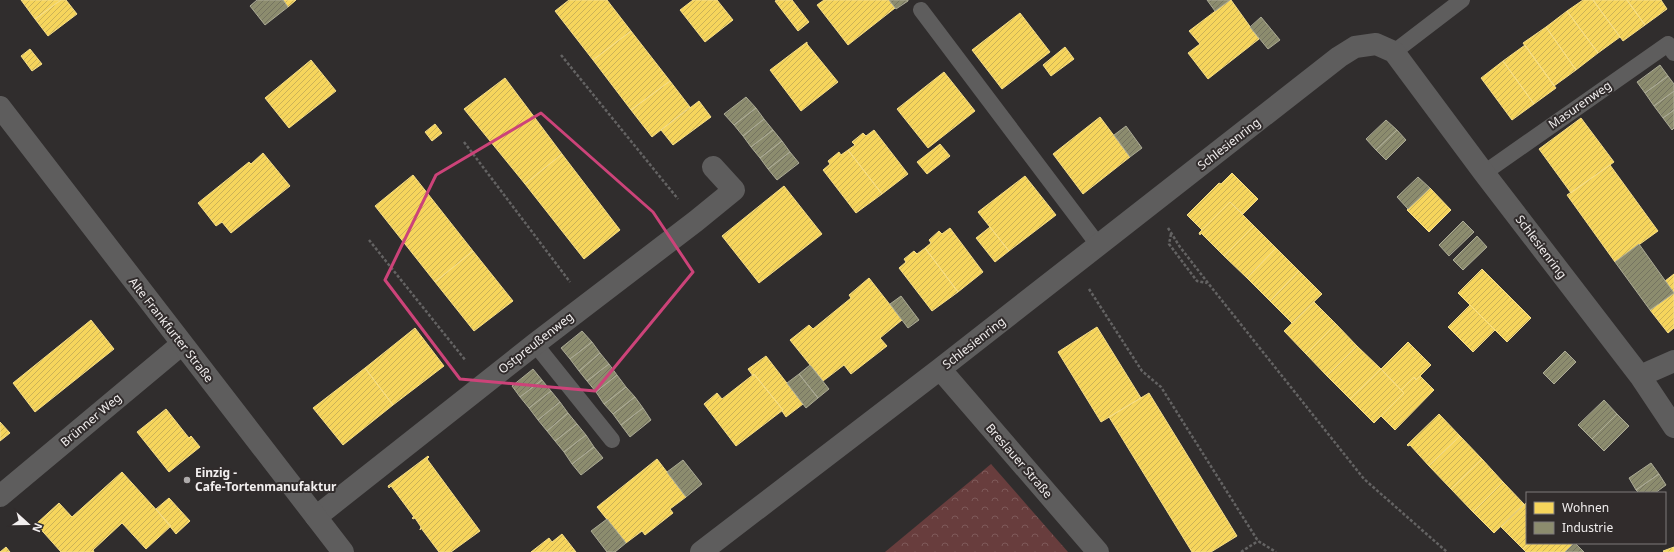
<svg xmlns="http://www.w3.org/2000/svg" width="1674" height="552" font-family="'Noto Sans',sans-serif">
<defs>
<pattern id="park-crowns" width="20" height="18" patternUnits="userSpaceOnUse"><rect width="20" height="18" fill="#683d3d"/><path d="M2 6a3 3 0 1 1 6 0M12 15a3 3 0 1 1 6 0" fill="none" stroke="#7e5959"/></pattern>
<pattern id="homes-hatch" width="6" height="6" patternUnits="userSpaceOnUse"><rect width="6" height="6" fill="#f6d55c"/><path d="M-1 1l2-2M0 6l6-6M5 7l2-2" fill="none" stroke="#cbb257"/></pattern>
<pattern id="industry-hatch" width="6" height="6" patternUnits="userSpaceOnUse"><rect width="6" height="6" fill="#8c8c6e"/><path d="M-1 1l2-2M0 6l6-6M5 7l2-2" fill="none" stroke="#757461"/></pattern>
</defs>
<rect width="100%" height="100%" fill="#302d2d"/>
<path fill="url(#park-crowns)" d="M 991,464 L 1068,552 L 885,552 Z"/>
<path fill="url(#homes-hatch)" stroke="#f5dd88" d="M 21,0 L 61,0 L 35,19 Z
M 61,0 L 66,0 L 77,14 L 48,36 L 35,19 Z
M 283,0 L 296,0 L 288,7 Z
M 569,0 L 607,0 L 631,31 L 593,60 L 555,11 Z
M 693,0 L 717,0 L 733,20 L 705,42 L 680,10 Z
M 777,0 L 792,0 L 809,22 L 798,31 L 775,1 Z
M 824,0 L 889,0 L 895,8 L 848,45 L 817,5 Z
M 1230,0 L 1231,0 L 1259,39 L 1208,79 L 1188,53 L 1200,44 L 1189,31 Z
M 1583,0 L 1593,0 L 1620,37 L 1598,53 L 1567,11 Z
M 1593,0 L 1627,0 L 1645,25 L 1623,41 Z
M 1627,0 L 1661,0 L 1667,9 L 1645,25 Z
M 1567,11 L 1598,53 L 1576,70 L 1546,27 Z
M 1020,13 L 1050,52 L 1002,89 L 972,50 Z
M 1546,27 L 1576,70 L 1554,86 L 1523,43 Z
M 631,31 L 670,81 L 631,110 L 593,60 Z
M 807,42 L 807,44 L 838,82 L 801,111 L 770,70 Z
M 1525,45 L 1556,88 L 1534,104 L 1503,61 Z
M 1065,47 L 1074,59 L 1051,76 L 1043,65 Z
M 30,49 L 42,64 L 32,71 L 21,56 Z
M 311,60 L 336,91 L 289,128 L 265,98 Z
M 1503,61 L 1534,104 L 1512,120 L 1481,78 Z
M 944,72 L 975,111 L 928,148 L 897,109 Z
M 505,78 L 562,154 L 525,184 L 464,109 Z
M 670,81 L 690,107 L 652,137 L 631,110 Z
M 699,101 L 711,117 L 673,145 L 661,130 Z
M 1100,117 L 1130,157 L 1083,194 L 1053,154 Z
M 1581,118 L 1614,162 L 1571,193 L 1539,149 Z
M 435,124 L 442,133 L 432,141 L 425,132 Z
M 874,130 L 908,174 L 882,194 L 848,150 L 855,145 L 852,142 L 863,133 L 866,136 Z
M 940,144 L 950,156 L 927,174 L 917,162 Z
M 848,150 L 882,194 L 856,213 L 823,170 L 830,164 L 828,161 L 839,152 L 841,155 Z
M 263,153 L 290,186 L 231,233 L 222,222 L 216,226 L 198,203 L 249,162 L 251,164 Z
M 562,154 L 620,230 L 584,259 L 525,184 Z
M 1610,165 L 1658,231 L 1615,262 L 1567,195 Z
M 1232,173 L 1258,199 L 1243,214 L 1230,202 L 1202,230 L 1187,215 L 1219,183 L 1221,184 Z
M 413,175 L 473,251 L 435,282 L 375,206 Z
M 1025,176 L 1056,215 L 1009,251 L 978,212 Z
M 784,186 L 822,234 L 759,283 L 722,236 Z
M 1430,188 L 1451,210 L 1429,232 L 1407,210 Z
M 1230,202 L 1254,226 L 1224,256 L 1201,233 L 1200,235 L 1199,233 Z
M 1254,226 L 1276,248 L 1247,278 L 1224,256 Z
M 990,227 L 1009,251 L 995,262 L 976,238 Z
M 950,228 L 983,272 L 958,292 L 925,248 L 931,243 L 929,240 L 939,231 L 942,234 Z
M 925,248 L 958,292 L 932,311 L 899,268 L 906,262 L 904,259 L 914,251 L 917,254 Z
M 1276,248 L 1299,271 L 1270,301 L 1247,278 Z
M 473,251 L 513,301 L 474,331 L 435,282 Z
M 1482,269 L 1531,318 L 1507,342 L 1458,293 Z
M 1299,271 L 1322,294 L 1292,323 L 1270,301 Z
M 1674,274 L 1674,293 L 1665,281 Z
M 869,278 L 902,320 L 880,338 L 887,346 L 851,374 L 844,365 L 823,381 L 790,340 L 809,325 L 813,329 L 851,298 L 849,295 Z
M 1674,293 L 1674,328 L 1668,333 L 1650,310 Z
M 1314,302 L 1336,324 L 1306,354 L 1284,331 Z
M 1470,305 L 1495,330 L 1473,352 L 1448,327 Z
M 91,320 L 114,349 L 35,412 L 13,383 Z
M 1336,324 L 1357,346 L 1327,376 L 1306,354 Z
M 1097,327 L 1141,398 L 1101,422 L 1058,352 Z
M 415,328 L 444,366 L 393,405 L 365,368 Z
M 1408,342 L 1431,365 L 1416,380 L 1414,377 L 1401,390 L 1381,369 Z
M 1357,346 L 1381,369 L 1350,399 L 1327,376 Z
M 766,356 L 803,404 L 786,417 L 782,411 L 783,410 L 754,374 L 753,376 L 748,369 Z
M 365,368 L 393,405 L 343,445 L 313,408 Z
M 1381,369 L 1404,393 L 1374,423 L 1350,399 Z
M 754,374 L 783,410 L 736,446 L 704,404 L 717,393 L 722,399 Z
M 1420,376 L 1434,390 L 1395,430 L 1381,416 L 1404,393 L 1401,390 L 1414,377 L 1416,380 Z
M 1149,393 L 1237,536 L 1211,552 L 1192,552 L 1109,417 Z
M 166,409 L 189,438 L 191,436 L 200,447 L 169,472 L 137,432 Z
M 1439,414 L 1460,436 L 1429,466 L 1410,445 L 1408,446 L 1407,445 Z
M 0,422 L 10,433 L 0,441 Z
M 1460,436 L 1482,459 L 1451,489 L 1429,466 Z
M 428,456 L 429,457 L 427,459 L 480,531 L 451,552 L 439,552 L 421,528 L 420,530 L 421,527 L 415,518 L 413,519 L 412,518 L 414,517 L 391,486 L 389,488 L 388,486 Z
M 657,459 L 686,497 L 670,509 L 673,513 L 645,535 L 642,531 L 626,543 L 597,507 Z
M 1482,459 L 1503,482 L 1473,512 L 1451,489 Z
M 122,472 L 171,526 L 146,549 L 122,523 L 93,550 L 94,552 L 61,552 L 36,524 L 59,503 L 72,517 Z
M 1503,482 L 1524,504 L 1494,533 L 1473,512 Z
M 169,498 L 190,521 L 176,534 L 156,509 Z
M 1527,502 L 1527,543 L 1529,543 L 1523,549 L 1501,527 Z
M 562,534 L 576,552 L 531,552 L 549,538 L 552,542 Z
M 1529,543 L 1574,543 L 1565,552 L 1526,552 L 1523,549 Z
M 6,547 L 10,552 L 0,552 Z
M 1674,547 L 1674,552 L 1664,552 L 1663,551 Z"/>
<path fill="url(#industry-hatch)" stroke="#abaa95" d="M 257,0 L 283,0 L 288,7 L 265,25 L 250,6 Z
M 889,0 L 908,0 L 908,1 L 896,9 Z
M 1207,0 L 1230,0 L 1215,11 Z
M 1261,17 L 1280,40 L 1268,49 L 1250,27 Z
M 1660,65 L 1668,76 L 1645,93 L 1637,82 Z
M 1668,76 L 1674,84 L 1674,91 L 1654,106 L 1645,93 Z
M 1674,91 L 1674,110 L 1663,118 L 1654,106 Z
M 746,97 L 756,108 L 734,125 L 724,114 Z
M 756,108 L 764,119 L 743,136 L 734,125 Z
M 1674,110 L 1674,128 L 1672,130 L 1663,118 Z
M 764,119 L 773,130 L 751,147 L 743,136 Z
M 1386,120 L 1397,130 L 1376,150 L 1366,139 Z
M 1126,126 L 1142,148 L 1130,157 L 1114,135 Z
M 773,130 L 782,141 L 760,158 L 751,147 Z
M 1397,130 L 1406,140 L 1386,160 L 1376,150 Z
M 782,141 L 790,152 L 768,169 L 760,158 Z
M 790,152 L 799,163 L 777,180 L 768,169 Z
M 1418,177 L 1430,188 L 1408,209 L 1397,197 Z
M 1463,221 L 1474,232 L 1449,256 L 1439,245 Z
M 1477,236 L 1487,247 L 1463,270 L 1453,260 Z
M 1639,244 L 1674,293 L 1650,310 L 1615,262 Z
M 901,296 L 919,320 L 908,328 L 890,304 Z
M 582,331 L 592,342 L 570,359 L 561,348 Z
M 592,342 L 600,353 L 579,371 L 570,359 Z
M 1565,351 L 1576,362 L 1554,384 L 1543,373 Z
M 600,353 L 609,364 L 587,381 L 579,371 Z
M 609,364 L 617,375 L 596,392 L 587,381 Z
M 810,365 L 829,389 L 818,398 L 799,374 Z
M 533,369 L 542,380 L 520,397 L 512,386 Z
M 799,374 L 818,398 L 806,408 L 787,383 Z
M 617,375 L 626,387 L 604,404 L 596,392 Z
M 542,380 L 551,391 L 529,408 L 520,397 Z
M 626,387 L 635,397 L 613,414 L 604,404 Z
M 551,391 L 560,402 L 538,420 L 529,408 Z
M 635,397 L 643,408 L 621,425 L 613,414 Z
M 1604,400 L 1617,414 L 1592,439 L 1578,425 Z
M 560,402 L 568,413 L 547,431 L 538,420 Z
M 643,408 L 651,420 L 630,437 L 621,425 Z
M 568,413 L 577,424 L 555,441 L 547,431 Z
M 1617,414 L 1629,426 L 1604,451 L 1592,439 Z
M 577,424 L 586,435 L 564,452 L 555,441 Z
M 586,435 L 594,447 L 572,464 L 564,452 Z
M 594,447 L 603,458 L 581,475 L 572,464 Z
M 683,460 L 702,484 L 686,497 L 667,472 Z
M 1651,463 L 1659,474 L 1636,490 L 1629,478 Z
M 1659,474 L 1666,485 L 1655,493 L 1639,493 L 1636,490 Z
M 607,519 L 626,543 L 615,552 L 607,552 L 591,531 Z
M 1575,543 L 1584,552 L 1565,552 L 1574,543 Z"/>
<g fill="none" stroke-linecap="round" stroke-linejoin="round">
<path stroke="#646363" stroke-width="2.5" stroke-dasharray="3 2" stroke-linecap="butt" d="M 561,55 L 678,199
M 464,142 L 570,282
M 1168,228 L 1180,247 L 1208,283 L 1364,479 L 1447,552
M 1171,234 L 1169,244 L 1197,281 L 1207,283
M 369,240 L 466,361
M 1089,289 L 1142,371 L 1161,387 L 1258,541 L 1276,552
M 1241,552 L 1258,541"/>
<path stroke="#5e5d5d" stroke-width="16" d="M 921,10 L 1099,246
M 1394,52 L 1462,0
M 1484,173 L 1668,44 L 1674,53
M 535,344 L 612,440"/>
<path stroke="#5e5d5d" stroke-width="22" d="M 940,369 L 1098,552
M 1640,376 L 1674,361
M 0,496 L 182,344
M 316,517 L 535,344 L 696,221 L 734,190 L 713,167
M 701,552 L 940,369 L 1339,57 L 1355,47 L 1376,44 L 1394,52 L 1484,173 L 1640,376 L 1674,427"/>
<path stroke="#5e5d5d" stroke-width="22" d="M 0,107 L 343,552"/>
</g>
<path fill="none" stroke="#cc4379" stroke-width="3" stroke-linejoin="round" d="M 541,113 L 653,212 L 693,272 L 595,391 L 460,379 L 385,280 L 436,175 Z"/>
<circle fill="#aeabab" stroke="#312c2c" stroke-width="1.5" cx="187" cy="480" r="4"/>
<g text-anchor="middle" stroke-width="4" stroke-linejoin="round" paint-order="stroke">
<g font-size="12" fill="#f2efef" stroke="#312c2c">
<text transform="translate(1580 105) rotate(-35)" y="4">Masurenweg</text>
<text transform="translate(1229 144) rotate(-38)" y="4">Schlesienring</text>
<text transform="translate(1541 247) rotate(53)" y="4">Schlesienring</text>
<text transform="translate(171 330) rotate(52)" y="4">Alte Frankfurter Straße</text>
<text transform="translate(536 343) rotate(-38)" y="4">Ostpreußenweg</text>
<text transform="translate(974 343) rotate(-38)" y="4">Schlesienring</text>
<text transform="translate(91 420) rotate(-40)" y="4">Brünner Weg</text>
<text transform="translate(1019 461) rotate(49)" y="4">Breslauer Straße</text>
</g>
<g font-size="12" font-weight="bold" fill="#f2efef" stroke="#312c2c" text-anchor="start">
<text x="195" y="477">Einzig -<tspan x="195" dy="14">Cafe-Tortenmanufaktur</tspan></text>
</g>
</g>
<rect x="1526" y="492" width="140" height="52" fill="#312c2c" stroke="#7e7a7a"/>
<rect x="1534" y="502" width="20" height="12" fill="#f6d55c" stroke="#7e7a7a"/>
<text x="1562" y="512" font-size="12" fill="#f2efef">Wohnen</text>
<rect x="1534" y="522" width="20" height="12" fill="#8c8c6e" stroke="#7e7a7a"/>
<text x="1562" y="532" font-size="12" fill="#f2efef">Industrie</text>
<g transform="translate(28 524) rotate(111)" stroke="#312c2c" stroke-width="3" paint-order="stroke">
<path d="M0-3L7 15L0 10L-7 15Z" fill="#f2efef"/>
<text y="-6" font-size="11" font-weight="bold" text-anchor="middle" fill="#f2efef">N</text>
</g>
</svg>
